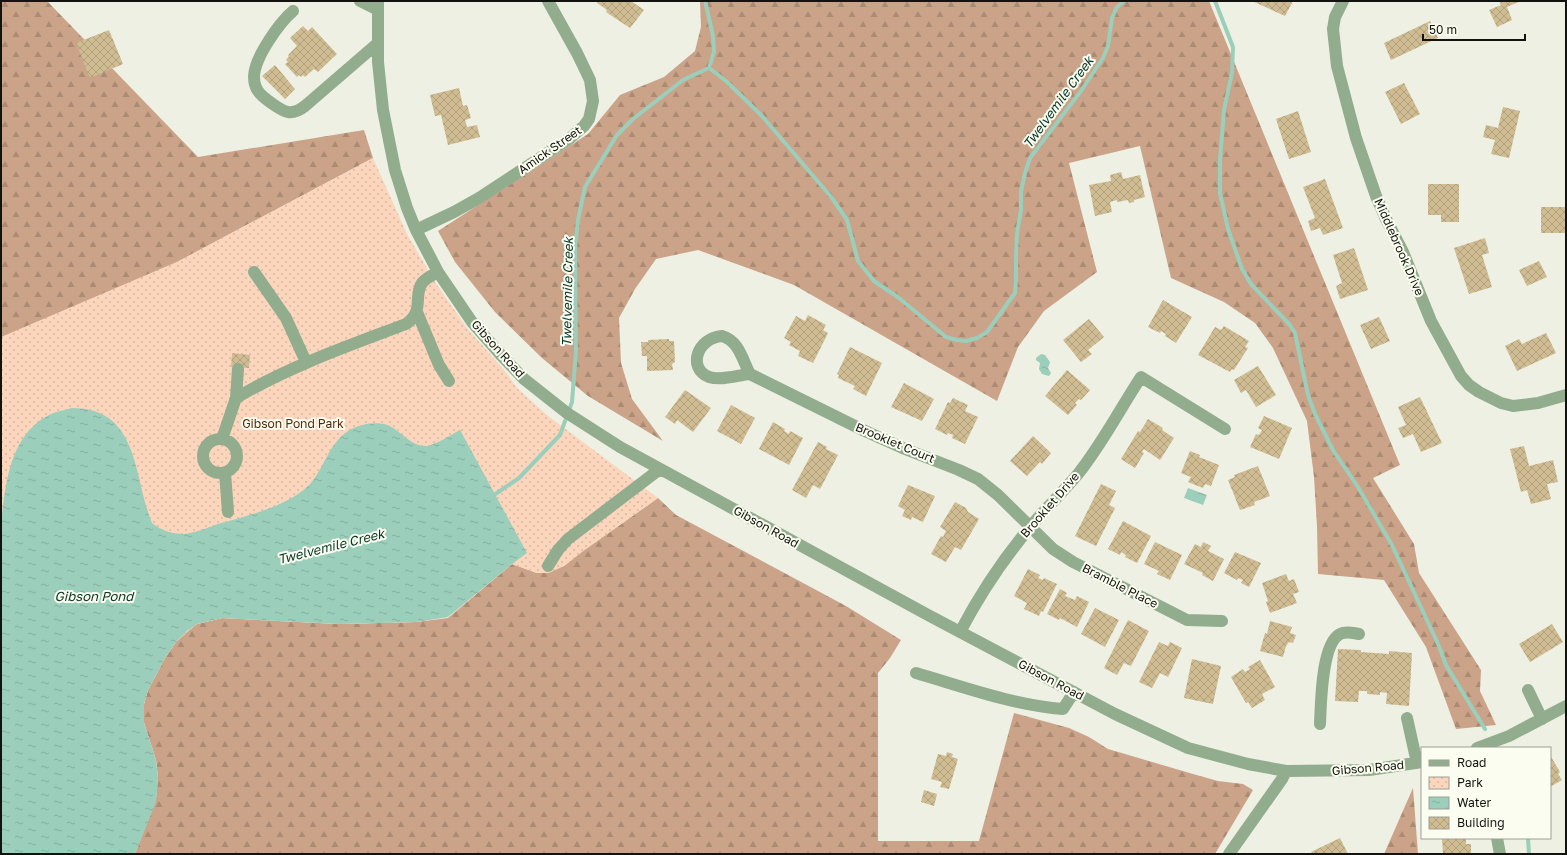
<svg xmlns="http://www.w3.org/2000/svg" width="1567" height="855" font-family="'Golos Text',sans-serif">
<defs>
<pattern id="forest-firs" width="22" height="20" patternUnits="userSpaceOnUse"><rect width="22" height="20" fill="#caa388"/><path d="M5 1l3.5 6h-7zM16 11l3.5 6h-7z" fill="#ac8b74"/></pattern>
<pattern id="park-dots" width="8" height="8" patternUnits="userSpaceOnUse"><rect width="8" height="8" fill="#fbd6bd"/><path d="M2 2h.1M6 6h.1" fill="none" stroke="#d6b7a1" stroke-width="1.8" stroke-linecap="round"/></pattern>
<pattern id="water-ripples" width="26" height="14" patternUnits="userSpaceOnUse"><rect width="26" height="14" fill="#9bcebb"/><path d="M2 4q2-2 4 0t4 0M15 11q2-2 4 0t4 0" fill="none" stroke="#84b0a0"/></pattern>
<pattern id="building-cross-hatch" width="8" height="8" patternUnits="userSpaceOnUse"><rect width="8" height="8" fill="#d0bc92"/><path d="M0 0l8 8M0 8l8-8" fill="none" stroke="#b2a17d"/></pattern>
</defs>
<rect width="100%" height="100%" fill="#eef0e3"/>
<path fill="url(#forest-firs)" d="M 1,1 L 47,1 L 198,157 L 364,130 L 373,158 L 179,261 L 1,526 Z
M 700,1 L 1209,1 L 1400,465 L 1373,478 L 1414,544 L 1419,573 L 1481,670 L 1480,691 L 1496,725 L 1456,729 L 1426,647 L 1384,580 L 1318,574 L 1317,526 L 1314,477 L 1307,421 L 1273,348 L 1255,323 L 1224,302 L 1171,278 L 1140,146 L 1069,163 L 1097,272 L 1044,311 L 1018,347 L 997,401 L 794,285 L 698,250 L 656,259 L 635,289 L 619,318 L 621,363 L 632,399 L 663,441 L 588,396 L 542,358 L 495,312 L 455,262 L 438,231 L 588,134 L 620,95 L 664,77 L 695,51 L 701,27 Z
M 658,498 L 676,515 L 846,606 L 901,640 L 890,658 L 878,673 L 878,841 L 979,841 L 1014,713 L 1069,728 L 1089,737 L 1108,749 L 1193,774 L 1218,781 L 1243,784 L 1253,790 L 1215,854 L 135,854 L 156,799 L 158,778 L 156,760 L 144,723 L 144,704 L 148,690 L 165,658 L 176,642 L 187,632 L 197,624 L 222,618 L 339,624 L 416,622 L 448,618 L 512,564 L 537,573 L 564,566 L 583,551 Z
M 1413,788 L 1418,854 L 1384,854 Z"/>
<path fill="url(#park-dots)" d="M 373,158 L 407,234 L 435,282 L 467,328 L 505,371 L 517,388 L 548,416 L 658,498 L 583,551 L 564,566 L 549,573 L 537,573 L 512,564 L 448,617 L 416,622 L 339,624 L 222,618 L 197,624 L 187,632 L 176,642 L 165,658 L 148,690 L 144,704 L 144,723 L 156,760 L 158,778 L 135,854 L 1,854 L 1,337 L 179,261 Z"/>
<path fill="url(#water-ripples)" d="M 1041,354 L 1045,355 L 1050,362 L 1048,368 L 1051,373 L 1049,376 L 1042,374 L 1039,369 L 1040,363 L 1036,360 L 1036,358 Z
M 72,408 C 140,408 133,477 152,523 C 161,530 171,534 183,534 C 195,533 207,528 218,524 C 246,516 285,507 307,487 C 324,471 327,445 348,431 C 361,423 384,419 396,430 C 405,436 413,446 425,446 C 434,446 451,435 460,430 L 527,553 L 512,564 L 448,617 L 416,622 L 339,624 L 222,618 L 197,624 L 187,631 L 176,642 L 165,658 L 148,690 L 144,704 L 144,723 L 156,760 L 158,778 L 156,802 L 135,854 L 1,854 L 1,526 C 5,485 9,434 51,414 C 58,411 66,410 72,408 Z
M 1188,488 L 1207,495 L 1203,505 L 1184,498 Z"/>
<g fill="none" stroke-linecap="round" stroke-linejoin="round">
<path stroke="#9bcebb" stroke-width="4" d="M 705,1 L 713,36 L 714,52 L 709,68
M 1215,1 L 1233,47 L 1232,73 L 1224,110 L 1220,160 L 1220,193 L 1228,229 L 1242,269 L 1251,284 L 1290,325 L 1295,333 L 1308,395 L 1315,414 L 1333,450 L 1358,487 L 1392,545 L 1439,646 L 1446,665 L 1485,729
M 709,68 L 726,81 L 762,116 L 832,198 L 847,220 L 858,261 L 874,281 L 899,298 L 946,337 L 957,340 L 966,341 L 977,338 L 987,332 L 1015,293 L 1016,280 L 1016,255 L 1017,234 L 1021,210 L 1021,191 L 1025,173 L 1030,158 L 1081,91 L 1103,58 L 1108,46 L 1112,18 L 1117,7 L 1124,1
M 491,497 L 519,478 L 560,435 L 572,402 L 576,351 L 575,248 L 578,220 L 585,187 L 617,135 L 633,119 L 683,80 L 709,68
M 1528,838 L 1529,854"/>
</g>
<path fill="url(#building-cross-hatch)" d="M 598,1 L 631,1 L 644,10 L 630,28 L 606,12 L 607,10 L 597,3 Z
M 1252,1 L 1293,1 L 1285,16 Z
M 1499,1 L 1521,1 L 1507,7 L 1512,20 L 1497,27 L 1489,10 L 1501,5 Z
M 1430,21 L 1438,38 L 1391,60 L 1384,43 Z
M 303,26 L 308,31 L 312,27 L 337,54 L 318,72 L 314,69 L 305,77 L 303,75 L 301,77 L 299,75 L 297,77 L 285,64 L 288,62 L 286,60 L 289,56 L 288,55 L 297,46 L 290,38 Z
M 109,30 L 123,64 L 90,78 L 76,43 Z
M 275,65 L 295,89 L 285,99 L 262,76 Z
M 1404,83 L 1420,114 L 1401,124 L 1385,92 Z
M 459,88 L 463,106 L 467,105 L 471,118 L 465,120 L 467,127 L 477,125 L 480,137 L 448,145 L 441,115 L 435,116 L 430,95 Z
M 1503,107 L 1520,111 L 1509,158 L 1491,154 L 1495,140 L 1483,137 L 1486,125 L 1498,128 Z
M 1298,111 L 1311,152 L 1289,159 L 1276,119 Z
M 1121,172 L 1123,179 L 1140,175 L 1145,197 L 1134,200 L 1134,202 L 1129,203 L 1128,200 L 1117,202 L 1117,200 L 1110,202 L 1112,212 L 1095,216 L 1089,185 L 1111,181 L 1110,175 Z
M 1325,179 L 1343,228 L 1323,235 L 1320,228 L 1311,231 L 1308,221 L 1315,218 L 1303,187 Z
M 1428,184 L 1459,184 L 1459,222 L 1441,222 L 1441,215 L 1428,215 Z
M 1541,207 L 1566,207 L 1566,233 L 1541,233 Z
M 1485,238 L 1489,253 L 1482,255 L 1492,287 L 1469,294 L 1454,248 Z
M 1354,248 L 1368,290 L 1340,299 L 1336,286 L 1342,283 L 1333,255 Z
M 1539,261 L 1547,277 L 1527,286 L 1519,270 Z
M 1163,300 L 1192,317 L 1176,343 L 1165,336 L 1166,334 L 1161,331 L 1160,333 L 1148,327 Z
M 808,315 L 826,325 L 823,330 L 828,333 L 813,363 L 798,356 L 800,351 L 789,345 L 791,342 L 784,338 L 796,316 L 805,321 Z
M 1379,317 L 1390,341 L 1371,349 L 1360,325 Z
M 1089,319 L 1104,337 L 1088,350 L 1092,354 L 1081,362 L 1063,340 Z
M 1224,326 L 1249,341 L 1245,347 L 1248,348 L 1234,370 L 1232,369 L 1230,372 L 1198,355 L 1215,327 L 1221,330 Z
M 1546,333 L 1556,353 L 1517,371 L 1505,346 L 1519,339 L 1522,344 Z
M 669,339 L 669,341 L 674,341 L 675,362 L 672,364 L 673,370 L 647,371 L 647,356 L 642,356 L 641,342 L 648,342 L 648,340 Z
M 850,347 L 882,363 L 866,396 L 853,389 L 855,386 L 838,378 L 839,375 L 837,374 Z
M 232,353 L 250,355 L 249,368 L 231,367 Z
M 1258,366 L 1276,395 L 1256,407 L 1246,390 L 1241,393 L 1234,380 Z
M 1067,370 L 1090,390 L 1081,400 L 1079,399 L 1075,403 L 1077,405 L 1068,415 L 1045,396 Z
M 904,383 L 934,399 L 922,421 L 891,407 Z
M 685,390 L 711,408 L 693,432 L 677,420 L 675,424 L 665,417 Z
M 1420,397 L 1442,443 L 1421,452 L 1413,434 L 1403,438 L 1398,428 L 1406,425 L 1398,407 Z
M 953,398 L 968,405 L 965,411 L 978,417 L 965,444 L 952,438 L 953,435 L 948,433 L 947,435 L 935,429 L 948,402 L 950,403 Z
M 731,405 L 755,418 L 741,444 L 717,431 Z
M 1264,416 L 1292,428 L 1279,459 L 1250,447 L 1256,434 L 1259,435 L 1262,430 L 1258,428 Z
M 1148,419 L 1163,428 L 1162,430 L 1174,438 L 1160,460 L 1144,449 L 1142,452 L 1144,453 L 1135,468 L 1121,459 L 1138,431 L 1140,432 Z
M 773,422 L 785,429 L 784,431 L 789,434 L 790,431 L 803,438 L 789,465 L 759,449 Z
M 1033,436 L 1051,453 L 1042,464 L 1040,462 L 1027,476 L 1010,461 Z
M 818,442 L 827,447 L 826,449 L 838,455 L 820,489 L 813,485 L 806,498 L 792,490 Z
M 1524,446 L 1529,466 L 1553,460 L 1558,482 L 1547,484 L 1551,499 L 1531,504 L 1527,490 L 1521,492 L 1510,449 Z
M 1190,451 L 1200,455 L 1199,457 L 1219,465 L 1211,486 L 1205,484 L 1203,488 L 1188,482 L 1191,477 L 1181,473 Z
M 1258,466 L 1270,496 L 1254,502 L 1255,505 L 1240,510 L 1228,480 L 1235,477 L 1234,475 Z
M 1101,484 L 1116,491 L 1109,505 L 1115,508 L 1096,546 L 1075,536 Z
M 908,485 L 935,496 L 923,522 L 912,517 L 911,520 L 902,516 L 905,510 L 898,506 Z
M 955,502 L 966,508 L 968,512 L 979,519 L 961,550 L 955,547 L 946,562 L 931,554 L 941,536 L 943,537 L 946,531 L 940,527 Z
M 1123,521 L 1151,536 L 1137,563 L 1125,557 L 1126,555 L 1121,552 L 1120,555 L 1108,549 Z
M 1155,542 L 1182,555 L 1170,580 L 1157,574 L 1159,571 L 1144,564 Z
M 1203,542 L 1211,546 L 1208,551 L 1224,559 L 1213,581 L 1202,575 L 1203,573 L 1184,564 L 1195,544 L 1201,547 Z
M 1235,552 L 1261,563 L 1249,587 L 1241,583 L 1243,580 L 1238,578 L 1237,580 L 1224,573 Z
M 1028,569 L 1040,575 L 1038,578 L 1043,580 L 1044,578 L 1057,584 L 1043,612 L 1041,611 L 1039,616 L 1024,609 L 1027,603 L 1014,596 Z
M 1286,574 L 1289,581 L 1294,579 L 1299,592 L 1293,594 L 1297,603 L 1270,613 L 1266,602 L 1268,601 L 1262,583 Z
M 1060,589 L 1067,593 L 1065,596 L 1075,600 L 1077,596 L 1089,602 L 1077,627 L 1060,618 L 1059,620 L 1047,614 Z
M 1095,608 L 1119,620 L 1105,647 L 1081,634 Z
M 1128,620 L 1149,631 L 1131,666 L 1124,663 L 1117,675 L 1104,668 Z
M 1270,621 L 1292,627 L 1290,633 L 1296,635 L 1293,643 L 1289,642 L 1286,646 L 1283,657 L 1260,651 L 1265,633 L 1267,634 Z
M 1552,624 L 1563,642 L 1530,662 L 1519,644 Z
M 1159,642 L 1168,646 L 1170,642 L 1182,648 L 1168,677 L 1160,673 L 1152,688 L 1139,682 Z
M 1338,649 L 1361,650 L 1361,652 L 1389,654 L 1389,651 L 1412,653 L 1409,706 L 1386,704 L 1387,693 L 1380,692 L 1380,695 L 1367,694 L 1367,691 L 1359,691 L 1358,702 L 1335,701 Z
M 1192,659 L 1221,666 L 1213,704 L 1184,698 Z
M 1260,660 L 1275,687 L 1262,694 L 1265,700 L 1252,708 L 1248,702 L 1246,703 L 1231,677 L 1243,669 L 1245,672 L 1250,669 L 1248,667 Z
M 947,752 L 953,754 L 952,757 L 958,759 L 949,789 L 940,787 L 942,782 L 931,779 L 938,754 L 946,756 Z
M 1550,755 L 1560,772 L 1558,774 L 1562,780 L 1550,787 Z
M 924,790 L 937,794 L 934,806 L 921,802 Z
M 1340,838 L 1348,854 L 1312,854 L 1311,852 Z
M 1442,838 L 1466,838 L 1466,844 L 1471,844 L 1471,854 L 1443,854 Z"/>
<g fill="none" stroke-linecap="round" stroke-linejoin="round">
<path stroke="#91ad8d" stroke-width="12" d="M 360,1 L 378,10
M 378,1 L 378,62 L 383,110 L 395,170 L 407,208 L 416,230 L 438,272 L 472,322 L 500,354 L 524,379 L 567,413 L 620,447 L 928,615 L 1115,714 L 1188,748 L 1248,764 L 1286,771 L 1369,770 L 1422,762
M 1343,1 L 1335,17 L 1333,29 L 1337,66 L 1356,138 L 1376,196 L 1386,219 L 1403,252 L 1431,321 L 1461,376 L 1469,385 L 1479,392 L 1501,403 L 1513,406 L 1538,403 L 1566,395
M 293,11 C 279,23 255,57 254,76 C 254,81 255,87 258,91 C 262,97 281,111 288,112 C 295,113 300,110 305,106 L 378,43
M 416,230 L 454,212 L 479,198 L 569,139 L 584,126 L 589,119 L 593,101 L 590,80 L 577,53 L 548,1
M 254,272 L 286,318 L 306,362
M 417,312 L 439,365 L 449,381
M 722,336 C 739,341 742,359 750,374 C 738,375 722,381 709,377 C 687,368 697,338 722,336 Z
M 750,374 L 865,431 L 905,449 L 959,470 L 978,479 L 998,495 L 1053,549 L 1073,562 L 1187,620 L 1222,621
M 236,398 C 290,366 348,346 406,324 C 425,311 413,296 422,283 C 426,278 433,275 438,272
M 222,439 L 236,398 L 238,369
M203 456a17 17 0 1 1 34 0a17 17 0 1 1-34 0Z
M 225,473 L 228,512
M 548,566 L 558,550 L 568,539 L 660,469
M 960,632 C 980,594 1003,559 1031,526 C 1046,508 1063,492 1078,474 C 1102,444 1120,409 1141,377 L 1225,429
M 916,673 C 964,687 1013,705 1063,709 L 1074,692
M 1528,690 L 1542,719
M 1407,718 L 1417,763
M 1320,724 C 1321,705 1321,644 1340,634 C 1346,631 1353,633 1359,634
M 1477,748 L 1509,736 L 1566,706
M 1497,838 L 1500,854
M 1229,854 L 1282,779 L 1286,771"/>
</g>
<g text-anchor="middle" stroke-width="4" stroke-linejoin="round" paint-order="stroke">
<g font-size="12" fill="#12130e" stroke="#fbfdf0">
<text transform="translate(550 150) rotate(-35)" y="4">Amick Street</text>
<text transform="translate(1399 247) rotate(66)" y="4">Middlebrook Drive</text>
<text transform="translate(498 349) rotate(48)" y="4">Gibson Road</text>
<text transform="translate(895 443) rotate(23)" y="4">Brooklet Court</text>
<text transform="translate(1050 505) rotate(-49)" y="4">Brooklet Drive</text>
<text transform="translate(766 527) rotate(29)" y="4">Gibson Road</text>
<text transform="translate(1120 586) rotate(27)" y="4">Bramble Place</text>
<text transform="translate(1051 680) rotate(28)" y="4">Gibson Road</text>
<text transform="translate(1368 768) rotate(-5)" y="4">Gibson Road</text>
</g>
<g font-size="12" fill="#512b09" stroke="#fbfdf0">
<text x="293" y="428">Gibson Pond Park</text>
</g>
<g font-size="13" font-style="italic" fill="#063528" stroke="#fbfdf0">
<text transform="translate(1058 102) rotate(-54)" y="5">Twelvemile Creek</text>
<text transform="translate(567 292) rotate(-89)" y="5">Twelvemile Creek</text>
<text transform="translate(331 546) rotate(-14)" y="5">Twelvemile Creek</text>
<text x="94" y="601">Gibson Pond</text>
</g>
</g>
<rect width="1567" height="855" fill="none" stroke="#12130e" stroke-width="4"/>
<rect x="1421" y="747" width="130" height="92" fill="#fbfdf0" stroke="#9e9f96"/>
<rect x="1429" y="760" width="20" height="6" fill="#91ad8d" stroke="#9e9f96"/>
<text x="1457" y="767" font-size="12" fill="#12130e">Road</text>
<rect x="1429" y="777" width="20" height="12" fill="url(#park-dots)" stroke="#9e9f96"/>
<text x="1457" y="787" font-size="12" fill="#12130e">Park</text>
<rect x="1429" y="797" width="20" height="12" fill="url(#water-ripples)" stroke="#9e9f96"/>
<text x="1457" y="807" font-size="12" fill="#12130e">Water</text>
<rect x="1429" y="817" width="20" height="12" fill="url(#building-cross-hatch)" stroke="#9e9f96"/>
<text x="1457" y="827" font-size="12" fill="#12130e">Building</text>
<path d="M1423 34v6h102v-6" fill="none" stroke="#12130e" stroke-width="2"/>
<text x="1429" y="34" font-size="12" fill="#12130e" stroke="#fbfdf0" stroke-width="3" paint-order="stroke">50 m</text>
</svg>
